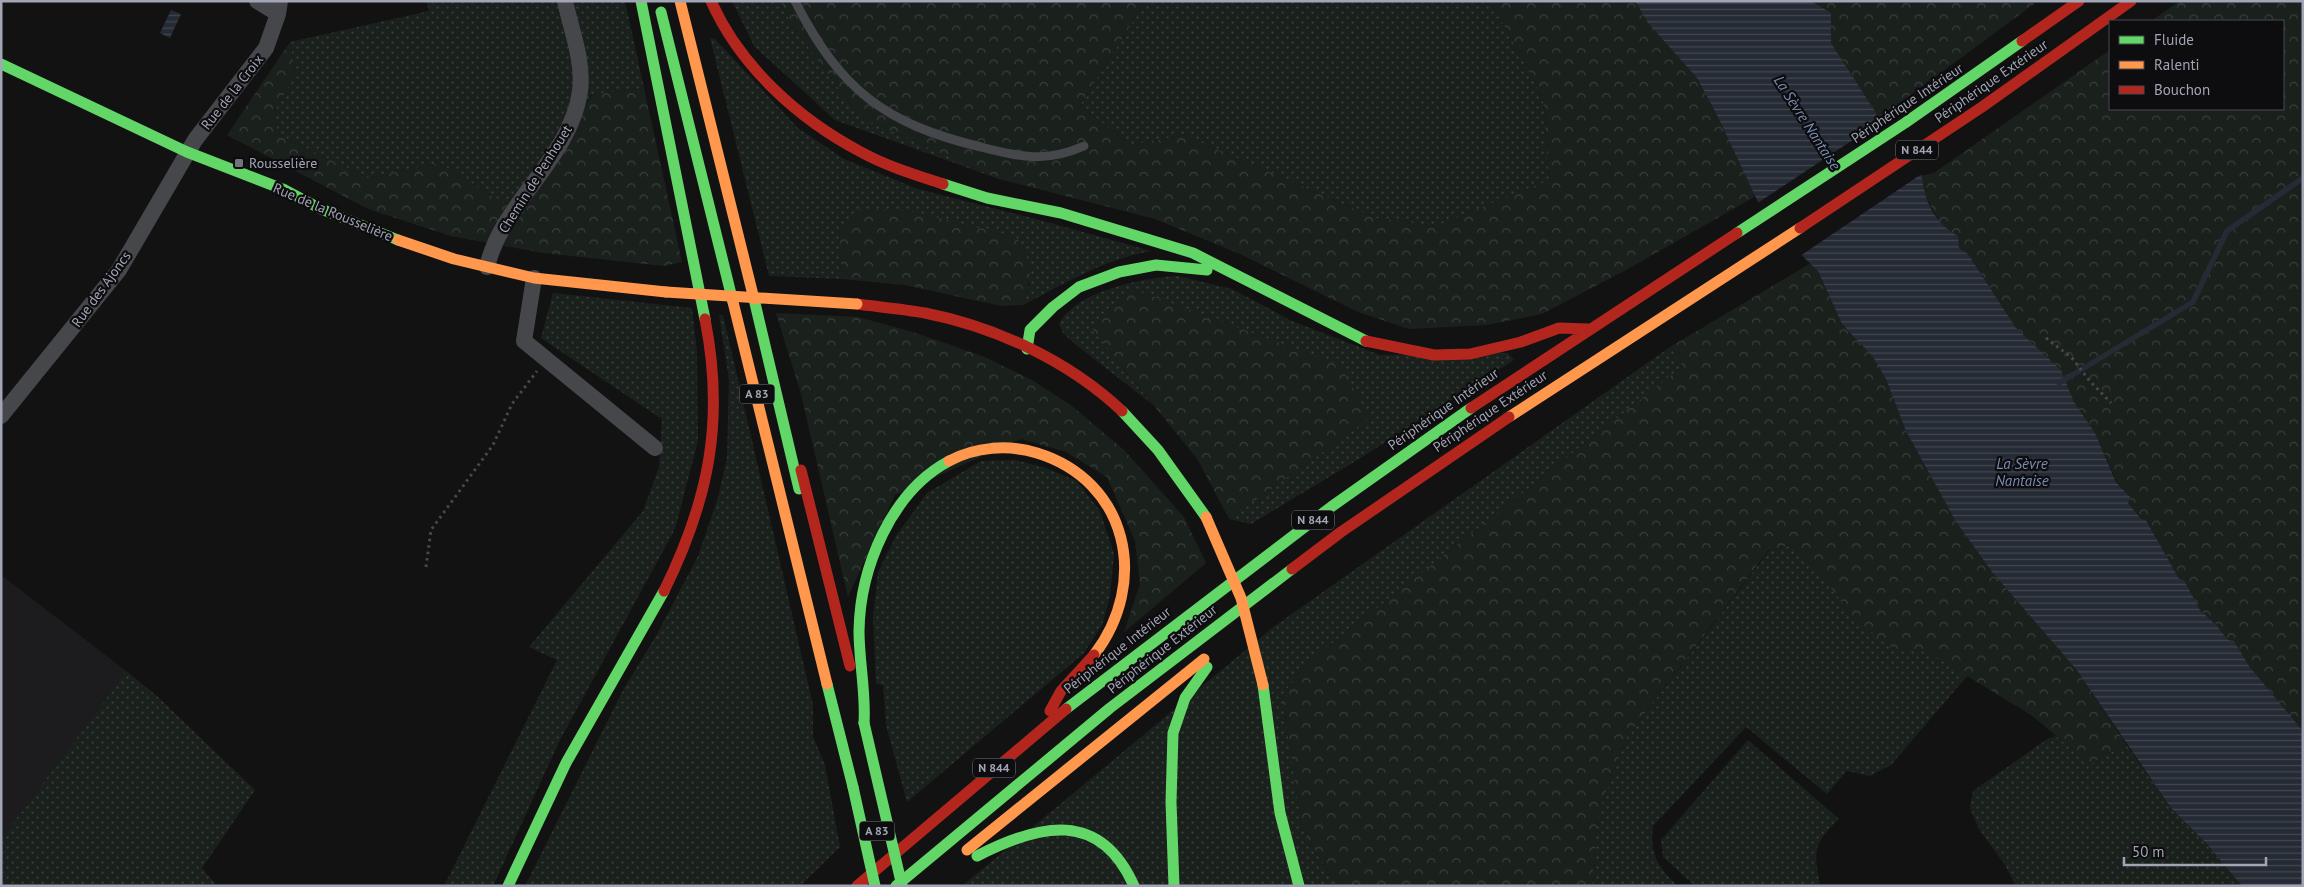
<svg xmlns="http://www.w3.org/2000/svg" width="2304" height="887" font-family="'PT Sans',sans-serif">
<defs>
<pattern id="grass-dots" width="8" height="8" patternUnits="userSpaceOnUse" patternTransform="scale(1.25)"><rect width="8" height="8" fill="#1a211c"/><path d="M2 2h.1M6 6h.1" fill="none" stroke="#383e3b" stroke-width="1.8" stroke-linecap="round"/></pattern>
<pattern id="forest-crowns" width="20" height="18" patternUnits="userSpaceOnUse" patternTransform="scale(1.25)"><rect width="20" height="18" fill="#1a211c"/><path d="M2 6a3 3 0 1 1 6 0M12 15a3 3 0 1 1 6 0" fill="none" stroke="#383e3b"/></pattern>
<pattern id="water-rules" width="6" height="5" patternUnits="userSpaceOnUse" patternTransform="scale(1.25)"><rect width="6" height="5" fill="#252b34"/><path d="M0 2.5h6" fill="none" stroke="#42474f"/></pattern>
</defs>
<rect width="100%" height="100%" fill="#121212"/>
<path fill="#1c1c1e" d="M 1,575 L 125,670 L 118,683 L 1,839 Z"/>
<path fill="url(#grass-dots)" d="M 426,1 L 625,1 L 644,88 L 591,95 L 523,215 L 439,163 L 368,178 L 279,135 L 272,115 L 296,74 L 290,42 L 429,11 Z
M 732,1 L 781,1 L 791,24 L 860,117 L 999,179 L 835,120 L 754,46 Z
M 1146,1 L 1491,1 L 1543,98 L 1549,181 L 1436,226 L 1375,218 L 1184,135 L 1130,145 L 1080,105 Z
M 710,38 L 715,39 L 798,128 L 844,159 L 918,189 L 1051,223 L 1151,251 C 1105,259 1064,284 1023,305 L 1030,282 L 839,233 L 842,279 L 769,276 Z
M 1178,276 L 1232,289 L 1292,321 L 1380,355 L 1508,353 L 1514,360 L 1359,459 L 1251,524 L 1229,519 L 1370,418 L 1092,329 L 1153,405 L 1075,344 L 1063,333 L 1059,324 C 1077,290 1143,278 1178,276 Z
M 553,293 L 692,308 L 697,352 L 698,441 L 675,529 L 560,740 L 493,886 L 444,886 L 557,660 L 529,647 L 643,511 L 659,467 L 662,419 L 541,338 Z
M 719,315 L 723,315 L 813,705 L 813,736 L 825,765 L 840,847 L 800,886 L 525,886 L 623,690 L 656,636 L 698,556 L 718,498 L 727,457 L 729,380 Z
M 1670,347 L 1683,366 L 1309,662 L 1282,695 L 1302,828 L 1336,886 L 962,886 L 1272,628 Z
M 1015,460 L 1043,467 L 1077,481 L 1100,511 L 1114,554 L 1110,597 L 1102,625 L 1084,653 L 907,802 L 886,725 L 883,685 L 876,684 L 873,617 L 878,572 L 896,536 L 927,493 L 981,461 Z
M 1791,545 L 1818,570 L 1851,615 L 1893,649 L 1923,649 L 1968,675 L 1891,765 L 1870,776 L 1847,771 L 1827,794 L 1746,727 L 1653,826 C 1649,852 1658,868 1678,886 L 1592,886 L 1598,814 L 1626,738 L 1769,551 Z
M 125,670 L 158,697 L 255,790 L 202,868 L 217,886 L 1,886 L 1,839 L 118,683 Z
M 2056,736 L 2090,764 L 2126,744 L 2171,808 L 2207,844 L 2242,886 L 2016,886 L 2005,865 L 1979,829 L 1970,808 L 1973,791 L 2049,738 Z
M 1748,740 L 1839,819 C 1812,845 1814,850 1820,886 L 1695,886 L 1663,857 L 1661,840 Z"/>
<path fill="url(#forest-crowns)" d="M 781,1 L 1146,1 L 1080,105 L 1130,145 L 1184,135 L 1375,218 L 1436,226 L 1549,180 L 1543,98 L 1491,1 L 1635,1 L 1648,23 L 1697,78 L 1716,113 L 1756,196 L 1626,270 L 1542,314 L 1487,325 L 1409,329 L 1358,312 L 1240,254 L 1155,219 L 999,179 L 860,117 L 791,24 Z
M 1811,1 L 2038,1 L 1879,118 L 1831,43 L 1831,13 Z
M 2180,1 L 2303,1 L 2303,731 L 2249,666 L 2234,641 L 2228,640 L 2217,626 L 2200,610 L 2184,580 L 2179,580 L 2147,521 L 2141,519 L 2128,503 L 2131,498 L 2117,482 L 2095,433 L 2074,402 L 2061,370 L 2016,328 L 1968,254 L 1959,248 L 1958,236 L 1942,227 L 1923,192 L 1921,176 L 1934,173 L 2110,50 L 2110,109 L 2283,109 L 2283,21 L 2151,21 Z
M 290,42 L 296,74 L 272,115 L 279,135 L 368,178 L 439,163 L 523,215 L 592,95 L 644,88 L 682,262 L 664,266 L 543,253 L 451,236 L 368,209 L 227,135 Z
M 860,209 L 906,210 L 1016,237 C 1034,262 1032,277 1023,305 L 1001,306 L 905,285 L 842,279 L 839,233 Z
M 1811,263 L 1818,271 L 1842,324 L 1873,357 L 1886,379 L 1906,431 L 1955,520 L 1992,572 L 2076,669 L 2126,744 L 2090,764 L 2031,715 L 1923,649 L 1893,649 L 1851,615 L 1818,570 L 1790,545 L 1768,551 L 1626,738 L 1598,814 L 1592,886 L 1336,886 L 1302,828 L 1282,695 L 1309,662 L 1683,366 L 1670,347 Z
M 1130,288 L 1340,365 L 1370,418 L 1229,519 L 1198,460 L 1092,329 Z
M 776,313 L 858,317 L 916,333 L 985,357 L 1032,380 L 1072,406 L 1124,450 L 1184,517 L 1206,563 L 1124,632 L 1140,584 L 1135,541 L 1107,477 L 1066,452 L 1021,439 L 895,495 L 848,597 L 801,394 Z"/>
<path fill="url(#water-rules)" d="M 1635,1 L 1811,1 L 1831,13 L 1831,43 L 1896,144 L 1919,158 C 1923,191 1927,219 1958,236 L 1959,248 L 1968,254 L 2016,328 L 2061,370 L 2074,402 L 2095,433 L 2116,482 L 2131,498 L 2128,503 L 2141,519 L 2146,520 L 2179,579 L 2184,580 L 2200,610 L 2217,626 L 2228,640 L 2234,641 L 2249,666 L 2303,731 L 2303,886 L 2242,886 L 2207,844 L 2171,808 L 2076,669 L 1992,572 L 1955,520 L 1906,431 L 1886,379 L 1873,357 L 1842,324 L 1818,271 L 1778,232 L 1759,204 L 1716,113 L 1697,78 L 1648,23 Z
M 171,10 L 181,14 L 170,38 L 160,33 Z"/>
<path fill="#121212" d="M 1883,120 L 1897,142 L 1921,156 L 1923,173 L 1800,256 L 1771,228 L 1756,204 Z"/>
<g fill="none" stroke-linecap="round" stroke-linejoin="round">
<path stroke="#252b34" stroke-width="5.5" d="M 2059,383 L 2193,302 L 2227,231 L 2303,178"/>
<path stroke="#48484d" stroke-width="3" stroke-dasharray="2.5 4" stroke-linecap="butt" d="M 2046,338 L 2072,358 L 2089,380 L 2111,403
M 426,567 L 431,530 L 493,445 L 512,404 L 537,371"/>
<path stroke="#46474b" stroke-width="9" d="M 795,1 C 840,90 885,124 981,147 C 1019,157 1046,163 1084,146"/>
<path stroke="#46474b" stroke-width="16" d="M 257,1 L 278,14
M 487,267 C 502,202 571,158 580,91 C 584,62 571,29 565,1
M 534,278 L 524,341 L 655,448
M 1,416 L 119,270 L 195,140 L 266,48 L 278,14 L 280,1"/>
<path stroke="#63d668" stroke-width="11" d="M 641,1 L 705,319
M 661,12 L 733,302
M 1,64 L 187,152 L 285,190 L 321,209 L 398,240
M 943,184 L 987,198 L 1061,213 L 1193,253 L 1366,341
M 1737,233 L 1905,123 L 2022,41
M 754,299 L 799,489
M 1027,349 L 1030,330 L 1053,307 L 1079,287 L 1119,272 L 1156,265 L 1207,270
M 1122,411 L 1158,450 L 1206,517
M 827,684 L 853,787
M 1263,685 L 1280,813 L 1299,886
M 1066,709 L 1331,507 L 1471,408
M 864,723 C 866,692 859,662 859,631 C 860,568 891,492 949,461
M 977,856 C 1039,824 1100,809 1134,886
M 508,886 L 566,763 L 664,591
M 896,886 L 1110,708 L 1292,569
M 1174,886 L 1171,802 L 1173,733 L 1185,698 L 1207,667"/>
<path stroke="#ff974d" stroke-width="11" d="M 680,1 L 754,299
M 398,240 L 454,259 L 534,278 L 666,292
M 733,302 L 827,684
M 1509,417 L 1800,228
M 949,461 C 975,447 1008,444 1037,453 C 1128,481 1150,582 1094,655
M 967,850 L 1204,659"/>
<path stroke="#b3261e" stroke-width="11" d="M 711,1 C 740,66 798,119 861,152 C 886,166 916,175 943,184
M 2022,41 L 2079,1
M 1800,228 L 1982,107 L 2131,1
M 857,304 C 880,307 903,309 925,313 C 996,327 1069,361 1122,411
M 1366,341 L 1434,355 L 1470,354 L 1521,342 L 1559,328 L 1588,329
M 1471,408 L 1737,233
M 801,470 L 850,666
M 1292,569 L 1341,532 L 1509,417
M 664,591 C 709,500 725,420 705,319
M 1050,711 L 1061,691 L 1094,655
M 857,886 L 1066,709"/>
<path stroke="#63d668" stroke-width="11" d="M 864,723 L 902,886
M 853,787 L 875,886"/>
<path stroke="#ff974d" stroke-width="11" d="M 666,292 L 857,304
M 1206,517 L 1241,598 L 1263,685"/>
</g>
<rect fill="#70727c" stroke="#0d0c0e" stroke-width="2" x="234" y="158" width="10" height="10" rx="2.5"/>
<g text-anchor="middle" stroke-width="4.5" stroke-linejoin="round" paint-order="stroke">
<g fill="#0d0c0e" stroke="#757783" stroke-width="1">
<rect x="1896" y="140.5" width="42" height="19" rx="4"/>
<rect x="739.5" y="384.5" width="35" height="19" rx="4"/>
<rect x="1292" y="510.5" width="42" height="19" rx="4"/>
<rect x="973" y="758.5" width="42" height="19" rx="4"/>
<rect x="859.5" y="821.5" width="35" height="19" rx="4"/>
</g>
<g font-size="12" font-weight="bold" fill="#a2a5b5">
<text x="1917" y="154">N 844</text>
<text x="757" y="398">A 83</text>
<text x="1313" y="524">N 844</text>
<text x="994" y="772">N 844</text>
<text x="877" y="835">A 83</text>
</g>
<g font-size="14" fill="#a2a5b5" stroke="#0d0c0e">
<text transform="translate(1991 81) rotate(-35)" y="5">Périphérique Extérieur</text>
<text transform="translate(232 92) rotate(-52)" y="5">Rue de la Croix</text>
<text transform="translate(1907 103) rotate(-34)" y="5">Périphérique Intérieur</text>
<text transform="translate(535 179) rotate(-58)" y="5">Chemin de Penhouet</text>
<text transform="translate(333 212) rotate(23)" y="5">Rue de la Rousselière</text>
<text transform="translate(101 289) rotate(-54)" y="5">Rue des Ajoncs</text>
<text transform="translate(1443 409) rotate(-35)" y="5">Périphérique Intérieur</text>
<text transform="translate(1490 411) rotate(-34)" y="5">Périphérique Extérieur</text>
<text transform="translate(1162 649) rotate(-38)" y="5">Périphérique Extérieur</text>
<text transform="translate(1117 650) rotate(-38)" y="5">Périphérique Intérieur</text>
</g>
<g font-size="14" fill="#a2a5b5" stroke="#0d0c0e" text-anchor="start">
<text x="249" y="168">Rousselière</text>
</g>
<g font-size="15" font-style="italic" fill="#768eb3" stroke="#0d0c0e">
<text transform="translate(1807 123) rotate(57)" y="5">La Sèvre Nantaise</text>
<text x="2022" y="469">La Sèvre<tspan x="2022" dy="17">Nantaise</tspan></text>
</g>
</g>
<rect width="2304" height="887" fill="none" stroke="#a2a5b5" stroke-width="5"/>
<rect x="2109" y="20" width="175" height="90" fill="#0d0c0e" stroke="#494951"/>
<rect x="2119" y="36" width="25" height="8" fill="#63d668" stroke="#494951"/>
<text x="2154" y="45" font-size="15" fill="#a2a5b5">Fluide</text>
<rect x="2119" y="61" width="25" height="8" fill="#ff974d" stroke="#494951"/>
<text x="2154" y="70" font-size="15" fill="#a2a5b5">Ralenti</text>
<rect x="2119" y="86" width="25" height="8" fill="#b3261e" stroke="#494951"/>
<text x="2154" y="95" font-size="15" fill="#a2a5b5">Bouchon</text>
<path d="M2124 857v8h142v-8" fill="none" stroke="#a2a5b5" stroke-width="2.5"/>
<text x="2132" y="857" font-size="15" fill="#a2a5b5" stroke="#0d0c0e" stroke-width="4" paint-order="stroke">50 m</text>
</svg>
